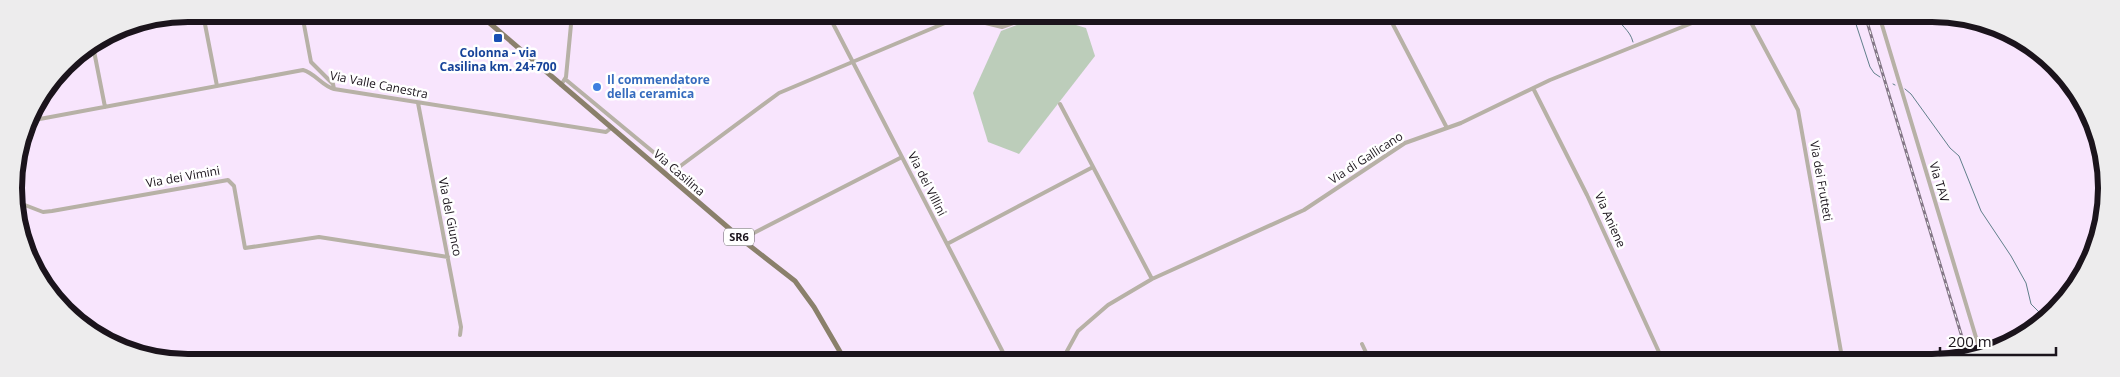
<svg xmlns="http://www.w3.org/2000/svg" width="2120" height="377" font-family="'Open Sans',sans-serif">
<rect width="100%" height="100%" fill="#f8e5fd"/>
<path fill="#bccdba" d="M 1043,15 L 1086,28 L 1095,56 L 1019,154 L 988,142 L 973,93 L 1001,31 Z"/>
<g fill="none" stroke-linecap="round" stroke-linejoin="round">
<path stroke="#607f8a" stroke-width="1" d="M 1617,15 C 1619,26 1630,29 1633,42
M 1853,15 L 1870,67 L 1874,73 L 1880,77
M 1893,84 L 1895,85
M 1905,89 L 1911,94 L 1950,148 L 1959,156 L 1981,211 L 2011,256 L 2026,283 L 2031,304 L 2040,313 L 2043,320"/>
<path stroke="#b7b1a6" stroke-width="4" d="M 203,14 L 217,86
M 302,14 L 311,62 L 333,84 L 334,89
M 828,14 L 1008,362
M 1013,14 L 1017,23
M 1388,15 L 1447,128
M 1747,15 L 1798,110 L 1843,363
M 1879,15 L 1981,354
M 93,46 L 105,107
M 565,79 L 675,170 L 779,93 L 952,20 L 969,19 L 1002,27 L 1039,14
M 561,85 L 566,77 L 572,14
M 1533,88 L 1587,195 L 1664,363
M 418,103 L 461,327 L 460,335
M 1060,104 L 1152,279
M 29,121 L 303,70 C 315,73 322,86 334,89 L 606,132 L 611,128
M 17,202 L 43,212 L 52,211 L 228,180 L 234,186 L 245,248 L 319,237 L 448,257
M 742,239 L 902,157
M 947,244 L 1093,167
M 1362,344 L 1371,363
M 1061,362 L 1078,331 L 1108,305 L 1152,279 L 1304,210 L 1405,143 L 1461,123 L 1550,80 L 1712,15"/>
<path stroke="#8a806b" stroke-width="5" d="M 479,14 L 745,242 L 795,281 L 814,307 L 846,362"/>
<defs>
<path id="rail" d="M 1865,15 L 1968,357"/>
</defs>
<use href="#rail" stroke="#847787" stroke-width="3"/>
<use href="#rail" stroke="#fff" stroke-width="1" stroke-dasharray="4" stroke-linecap="butt"/>
</g>
<rect fill="#1a4fb4" stroke="#fff" stroke-width="2" x="493" y="33" width="10" height="10" rx="2.5"/>
<circle fill="#3f7fe0" stroke="#fff" stroke-width="2" cx="597" cy="87" r="5"/>
<g text-anchor="middle" stroke-width="5" stroke-linejoin="round" paint-order="stroke">
<rect fill="#fff" stroke="#5f5a60" stroke-width="1" x="724" y="228.5" width="30" height="17" rx="4"/>
<g font-size="11" font-weight="bold" fill="#1b141c">
<text x="739" y="241">SR6</text>
</g>
<g font-size="12" font-weight="bold" fill="#164399" stroke="#fff">
<text x="498" y="57">Colonna - via<tspan x="498" dy="14">Casilina km. 24+700</tspan></text>
</g>
<g font-size="12" font-weight="bold" fill="#366cbe" stroke="#fff" text-anchor="start">
<text x="607" y="84">Il commendatore<tspan x="607" dy="14">della ceramica</tspan></text>
</g>
<g font-size="12" fill="#1b141c" stroke="#fff">
<text transform="translate(379 85) rotate(11)" y="4">Via Valle Canestra</text>
<text transform="translate(1366 158) rotate(-33)" y="4">Via di Gallicano</text>
<text transform="translate(679 173) rotate(41)" y="4">Via Casilina</text>
<text transform="translate(183 177) rotate(-10)" y="4">Via dei Vimini</text>
<text transform="translate(1821 181) rotate(80)" y="4">Via dei Frutteti</text>
<text transform="translate(1939 182) rotate(73)" y="4">Via TAV</text>
<text transform="translate(927 184) rotate(63)" y="4">Via dei Villini</text>
<text transform="translate(450 217) rotate(79)" y="4">Via del Giunco</text>
<text transform="translate(1610 220) rotate(66)" y="4">Via Aniene</text>
</g>
</g>
<path d="M0 0H2120V377H0ZM188 22H1932A166 166 0 0 1 2098 188V188A166 166 0 0 1 1932 354H188A166 166 0 0 1 22 188V188A166 166 0 0 1 188 22Z" fill="#edeced" fill-rule="evenodd"/>
<path fill="none" stroke="#1b141c" stroke-width="6" d="M188 22H1932A166 166 0 0 1 2098 188V188A166 166 0 0 1 1932 354H188A166 166 0 0 1 22 188V188A166 166 0 0 1 188 22Z"/>
<path d="M1940 347v8h116v-8" fill="none" stroke="#1b141c" stroke-width="2.5"/>
<text x="1948" y="347" font-size="15" fill="#1b141c" stroke="#ffffff" stroke-width="4" paint-order="stroke">200 m</text>
</svg>
